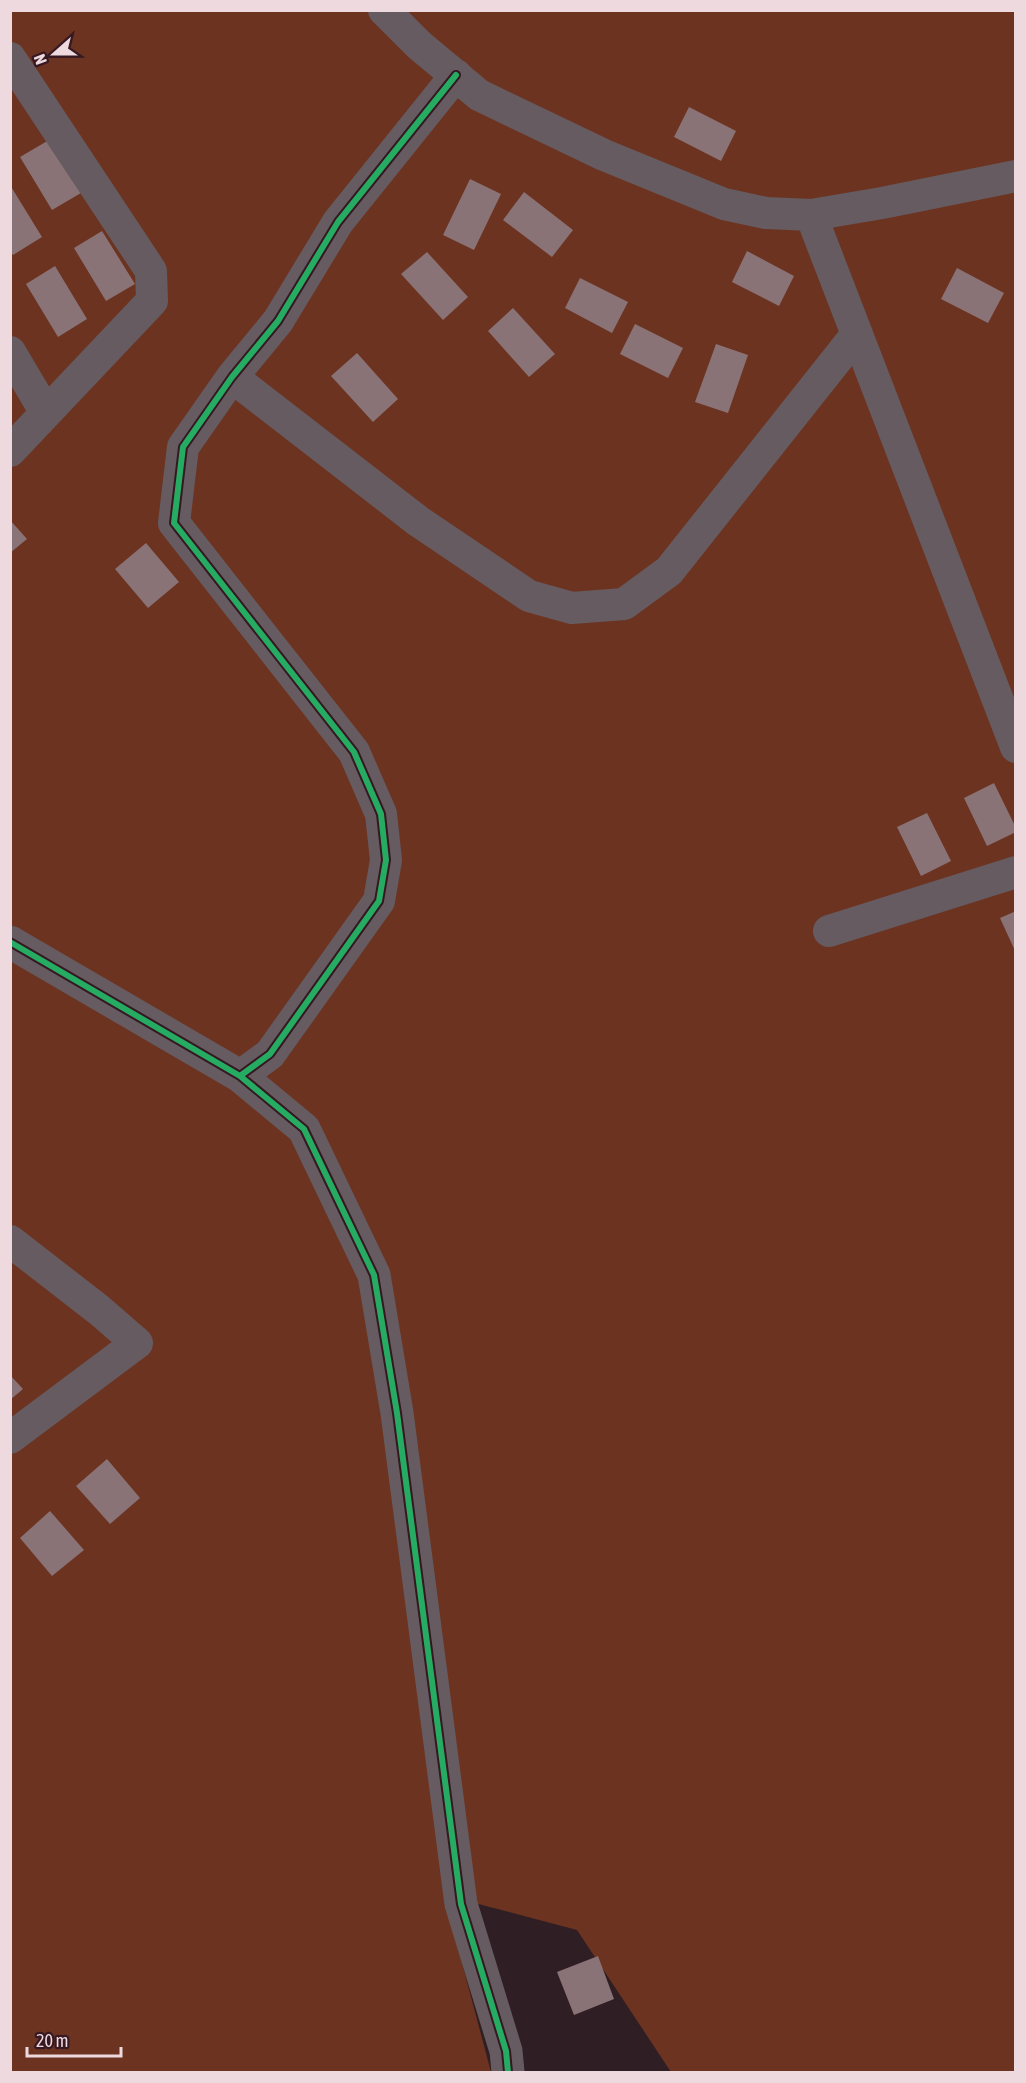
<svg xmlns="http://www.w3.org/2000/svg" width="1026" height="2083" font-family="'Asap Condensed',sans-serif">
<rect width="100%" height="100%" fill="#2f1e24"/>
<path fill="#6c3321" d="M 11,11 L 1015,11 L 1015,2072 L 671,2072 L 577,1930 L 444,1895 L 491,2072 L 11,2072 Z"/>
<path fill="#8a7376" d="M 689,107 L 736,131 L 721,161 L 674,137 Z
M 49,140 L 81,193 L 52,210 L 20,157 Z
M 470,179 L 501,194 L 474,250 L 443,235 Z
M 10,185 L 42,237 L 13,255 L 10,251 Z
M 524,192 L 573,230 L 552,257 L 503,220 Z
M 102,231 L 135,284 L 106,301 L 74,248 Z
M 747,251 L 794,276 L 779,306 L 732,282 Z
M 427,252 L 468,297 L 443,320 L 401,274 Z
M 55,266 L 87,319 L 58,337 L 26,284 Z
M 957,268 L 1004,293 L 988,323 L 941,299 Z
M 580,278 L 628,302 L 612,333 L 565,308 Z
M 513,308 L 555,354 L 529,377 L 488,331 Z
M 635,324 L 683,348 L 668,378 L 620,354 Z
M 716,344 L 748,355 L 728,413 L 695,402 Z
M 357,353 L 398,399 L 373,422 L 331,376 Z
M 10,520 L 27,539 L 10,553 Z
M 146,543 L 179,582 L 148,608 L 115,569 Z
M 994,783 L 1016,828 L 1016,832 L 987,846 L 964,798 Z
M 927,813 L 951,861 L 921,876 L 897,827 Z
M 1016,911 L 1016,953 L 1000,918 Z
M 10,1375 L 23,1389 L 10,1400 Z
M 107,1459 L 140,1498 L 110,1524 L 76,1486 Z
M 50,1511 L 84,1550 L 52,1576 L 20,1538 Z
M 598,1956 L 614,1999 L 574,2015 L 557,1972 Z"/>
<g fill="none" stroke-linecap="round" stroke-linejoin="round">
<path stroke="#665b60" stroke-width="32" d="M 384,10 L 419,45 L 479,95 L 604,155 L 724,204 L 766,213 L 811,215 L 882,203 L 1016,176
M 10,58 L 151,271 L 152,301 L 10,451
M 811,215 L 1016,747
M 10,352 L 46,413
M 232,377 L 418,521 L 529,596 L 572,608 L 624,604 L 669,571 L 857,334
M 829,931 L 1016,872
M 240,1076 L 270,1054 L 379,901 L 386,860 L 381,814 L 354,752 L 174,523 L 183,447 L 232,377 L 278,321 L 338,222 L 456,75
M 10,1241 L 99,1310 L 137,1343 L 10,1438"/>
<path stroke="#665b60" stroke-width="33" d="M 10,942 L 240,1076 L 304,1129 L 374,1275 L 397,1413 L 461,1904 L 506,2051 L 508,2072"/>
<defs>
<path id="cycleway" d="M 10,942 L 240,1076 L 304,1129 L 374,1275 L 397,1413 L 461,1904 L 506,2051 L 508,2072
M 240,1076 L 270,1054 L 379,901 L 386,860 L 381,814 L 354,752 L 174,523 L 183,447 L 232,377 L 278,321 L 338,222 L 456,75"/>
</defs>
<use href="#cycleway" stroke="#351821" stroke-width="10"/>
<use href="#cycleway" stroke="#26ab63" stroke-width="6"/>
</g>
<rect width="1026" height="2083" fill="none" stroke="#eed9de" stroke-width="24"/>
<g transform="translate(54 54) rotate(249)" stroke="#351821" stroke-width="4.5" paint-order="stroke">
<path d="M0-4.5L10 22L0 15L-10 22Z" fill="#eed9de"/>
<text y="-9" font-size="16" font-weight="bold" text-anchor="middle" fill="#eed9de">N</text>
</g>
<path d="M27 2047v9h94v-9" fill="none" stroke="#eed9de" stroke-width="3"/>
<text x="36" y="2047" font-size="18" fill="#eed9de" stroke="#351821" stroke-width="4.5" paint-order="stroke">20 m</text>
</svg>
